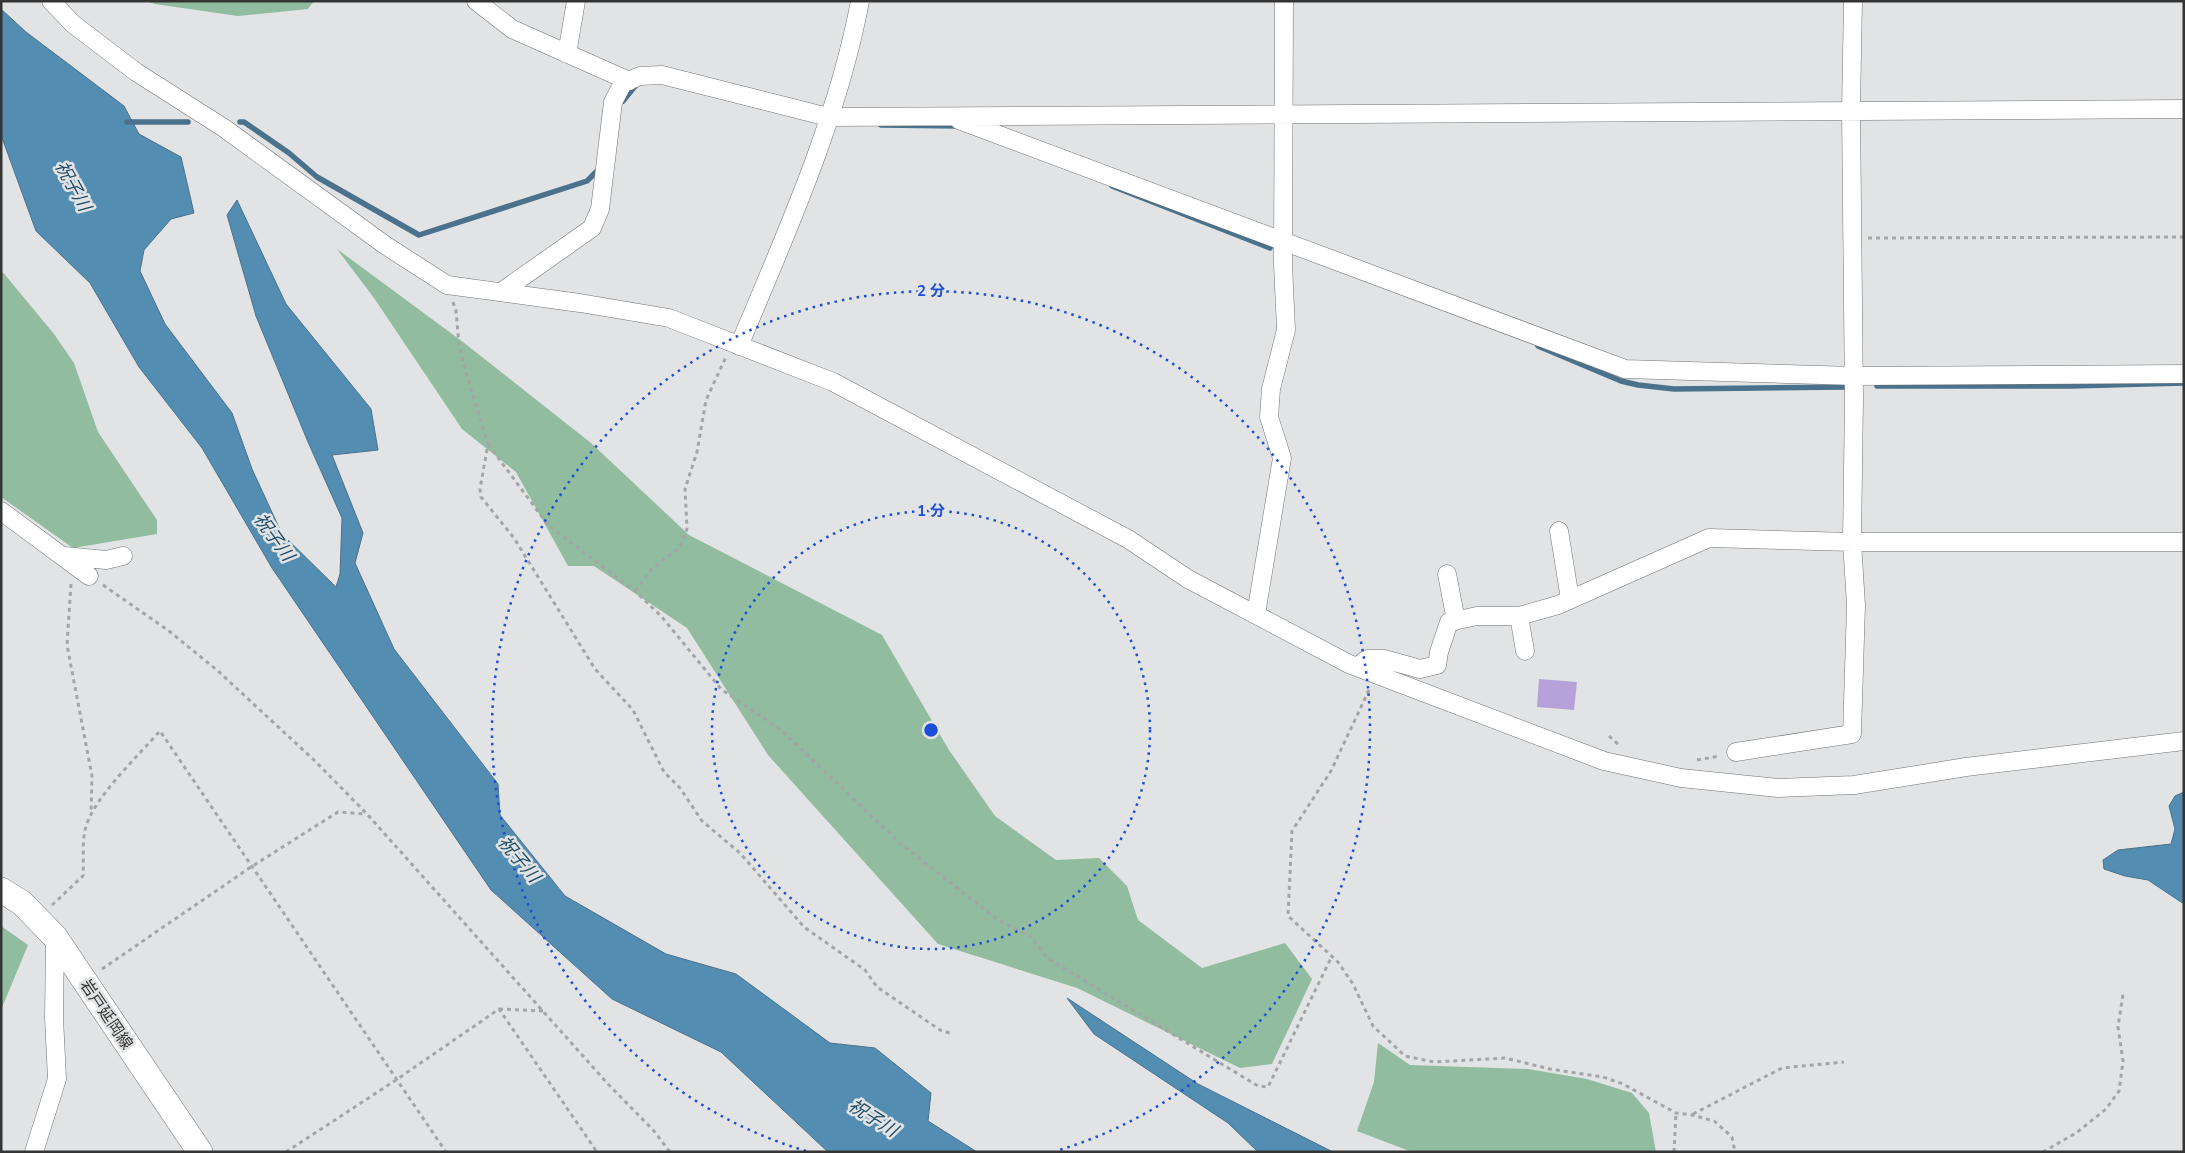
<svg xmlns="http://www.w3.org/2000/svg" width="2185" height="1153" font-family="'Nunito Sans','Noto Sans JP',sans-serif">
<rect width="100%" height="100%" fill="#e2e3e4"/>
<path fill="#91bc9f" d="M 146,1 L 314,1 L 308,9 L 238,16 L 155,4 Z
M 337,249 L 463,342 L 591,443 L 689,535 L 882,635 L 949,750 L 995,816 L 1056,860 L 1099,858 L 1127,886 L 1138,920 L 1202,968 L 1285,943 L 1312,979 L 1272,1064 L 1240,1068 L 1077,988 L 938,944 L 768,755 L 687,628 L 594,566 L 568,566 L 516,472 L 462,429 L 374,298 Z
M 1,270 L 54,334 L 74,363 L 98,432 L 157,520 L 157,534 L 73,548 L 1,497 Z
M 1,926 L 28,945 L 1,1010 Z
M 1378,1043 L 1410,1065 L 1528,1069 L 1587,1079 L 1632,1093 L 1649,1113 L 1656,1152 L 1412,1152 L 1357,1131 L 1374,1082 Z"/>
<path fill="#538db2" stroke="#4a728c" d="M 1,9 L 26,32 L 124,106 L 139,134 L 181,157 L 194,213 L 171,219 L 144,250 L 140,271 L 165,324 L 232,413 L 252,469 L 282,534 L 336,587 L 340,574 L 342,518 L 308,442 L 256,316 L 227,215 L 237,200 L 286,304 L 371,409 L 378,450 L 332,455 L 363,533 L 355,563 L 394,649 L 498,784 L 500,815 L 565,896 L 666,954 L 736,974 L 830,1043 L 875,1048 L 931,1093 L 928,1121 L 977,1152 L 828,1152 L 721,1052 L 612,999 L 491,890 L 272,568 L 202,448 L 139,367 L 90,283 L 36,231 L 1,135 Z
M 2184,792 L 2184,904 L 2148,880 L 2125,876 L 2104,869 L 2103,860 L 2118,850 L 2171,844 L 2175,829 L 2169,806 L 2175,796 Z
M 1067,998 L 1198,1084 L 1333,1152 L 1258,1152 L 1228,1123 L 1094,1034 Z"/>
<g fill="none" stroke-linecap="round" stroke-linejoin="round">
<path stroke="#4a728c" stroke-width="5.5" d="M 623,101 L 636,85
M 127,122 L 188,122
M 240,122 L 244,122 L 289,153 L 317,177 L 419,235 L 587,181 L 599,169 L 599,166
M 881,125 L 959,126
M 1112,186 L 1270,248
M 1538,346 L 1621,381 L 1638,385 L 1674,389 L 1846,387
M 1877,386 L 2071,386 L 2184,383"/>
</g>
<path fill="#b7a1d9" d="M 1539,679 L 1577,682 L 1574,710 L 1537,707 Z"/>
<g fill="none" stroke-linecap="round" stroke-linejoin="round">
<defs>
<path id="street" d="M 51,1 L 73,24 L 136,72 L 224,128 L 385,245 L 447,285 L 580,303 L 669,318 L 833,382 L 1128,539 L 1188,579 L 1349,664 L 1604,761 L 1681,778 L 1778,788 L 1854,785 L 1966,767 L 2184,741
M 476,1 L 512,29 L 629,81
M 567,54 L 576,1
M 959,120 L 1625,369 L 1854,376 L 2184,374
M 501,292 L 592,228 L 600,209 L 613,102 L 623,83 L 640,76 L 662,75 L 828,117 L 2184,109
M 739,346 C 785,236 838,119 860,1
M 1,511 L 89,576
M 1559,531 L 1570,599
M 64,556 L 106,560 L 123,556
M 1447,574 L 1456,621
M 1256,614 L 1282,458 L 1269,417 L 1271,389 L 1286,330 L 1283,264 L 1284,1
M 1519,616 L 1525,651
M 1357,667 L 1367,659 L 1384,659 L 1420,669 L 1437,665 L 1439,652 L 1449,622 L 1477,616 L 1519,616 L 1558,605 L 1709,538 L 1852,542 L 2184,542
M 1736,752 L 1852,734 L 1856,605 L 1852,542 L 1854,399 L 1851,110 L 1853,1
M 34,1152 L 57,1079 L 54,1018 L 55,937"/>
<path id="secondary" d="M 1,890 L 22,903 L 55,937 L 200,1152"/>
</defs>
<use href="#street" stroke="#717273" stroke-width="19"/>
<use href="#secondary" stroke="#717273" stroke-width="26"/>
<path stroke="#a4a5a6" stroke-width="3" stroke-dasharray="4 4" stroke-linecap="butt" d="M 1868,238 L 2184,237
M 453,302 L 456,311 L 459,345 L 466,373 L 488,444 L 480,489 L 481,497 L 514,538 L 595,669 L 633,710 L 664,772 L 680,788 L 702,821 L 740,853 L 804,927 L 865,970 L 877,987 L 940,1030 L 953,1034
M 488,444 L 548,525 L 635,591 L 662,617 L 721,689 L 781,730 L 901,844 L 998,920 L 1030,936 L 1047,958 L 1258,1086 L 1268,1087 L 1332,956
M 71,584 L 67,645 L 92,776 L 91,813
M 103,585 L 169,631 L 218,671 L 315,761 L 367,814 L 608,1084 L 654,1131 L 670,1152
M 635,591 L 652,569 L 679,548 L 687,529 L 685,489 L 697,452 L 706,400 L 726,357
M 1369,690 L 1331,771 L 1292,831 L 1288,916 L 1338,962 L 1353,984 L 1373,1026 L 1405,1056 L 1434,1062 L 1505,1058 L 1550,1069 L 1603,1077 L 1623,1084 L 1676,1113 L 1692,1115 L 1714,1121 L 1732,1137 L 1735,1152
M 1609,736 L 1620,746
M 1697,760 L 1720,756
M 52,905 L 83,876 C 84,861 82,844 85,830 C 92,799 138,756 160,731 L 446,1152
M 102,969 L 251,867 L 338,812 L 365,814
M 499,1009 L 543,1011
M 1693,1114 L 1782,1068 L 1844,1062
M 286,1152 L 396,1080 L 499,1009 L 597,1152
M 1674,1152 L 1676,1113
M 2043,1152 L 2076,1133 L 2106,1109 L 2119,1091 L 2123,1061 L 2118,1027 L 2123,994"/>
<use href="#street" stroke="#fff" stroke-width="18"/>
<use href="#secondary" stroke="#fff" stroke-width="25"/>
</g>
<g fill="none" stroke="#1d4ed8" stroke-width="2.5" stroke-dasharray="2.5 5">
<circle cx="931" cy="730" r="219"/>
<path d="M806 1151A439 439 0 1 1 1056 1151"/>
</g>
<g text-anchor="middle" stroke-width="5" stroke-linejoin="round" paint-order="stroke">
<g font-size="16" fill="#343434" stroke="#e2e3e4">
<text transform="translate(107 1014) rotate(56)" y="6">岩戸延岡線</text>
</g>
<g font-size="18" font-style="italic" fill="#1f4c68" stroke="#e2e3e4">
<text transform="translate(73 186) rotate(61)" y="6">祝子川</text>
<text transform="translate(274 537) rotate(54)" y="6">祝子川</text>
<text transform="translate(519 859) rotate(50)" y="6">祝子川</text>
<text transform="translate(873 1118) rotate(32)" y="6">祝子川</text>
</g>
</g>
<circle cx="931" cy="730" r="8" fill="#1d4ed8" stroke="#e2e3e4" stroke-width="2.5"/>
<g font-size="15" text-anchor="middle" font-weight="bold" fill="#1d4ed8" stroke="#e2e3e4" stroke-width="5" stroke-linejoin="round" paint-order="stroke">
<text x="931" y="296">2 分</text>
<text x="931" y="516">1 分</text>
</g>
<rect width="2185" height="1153" fill="none" stroke="#343434" stroke-width="5"/>
</svg>
